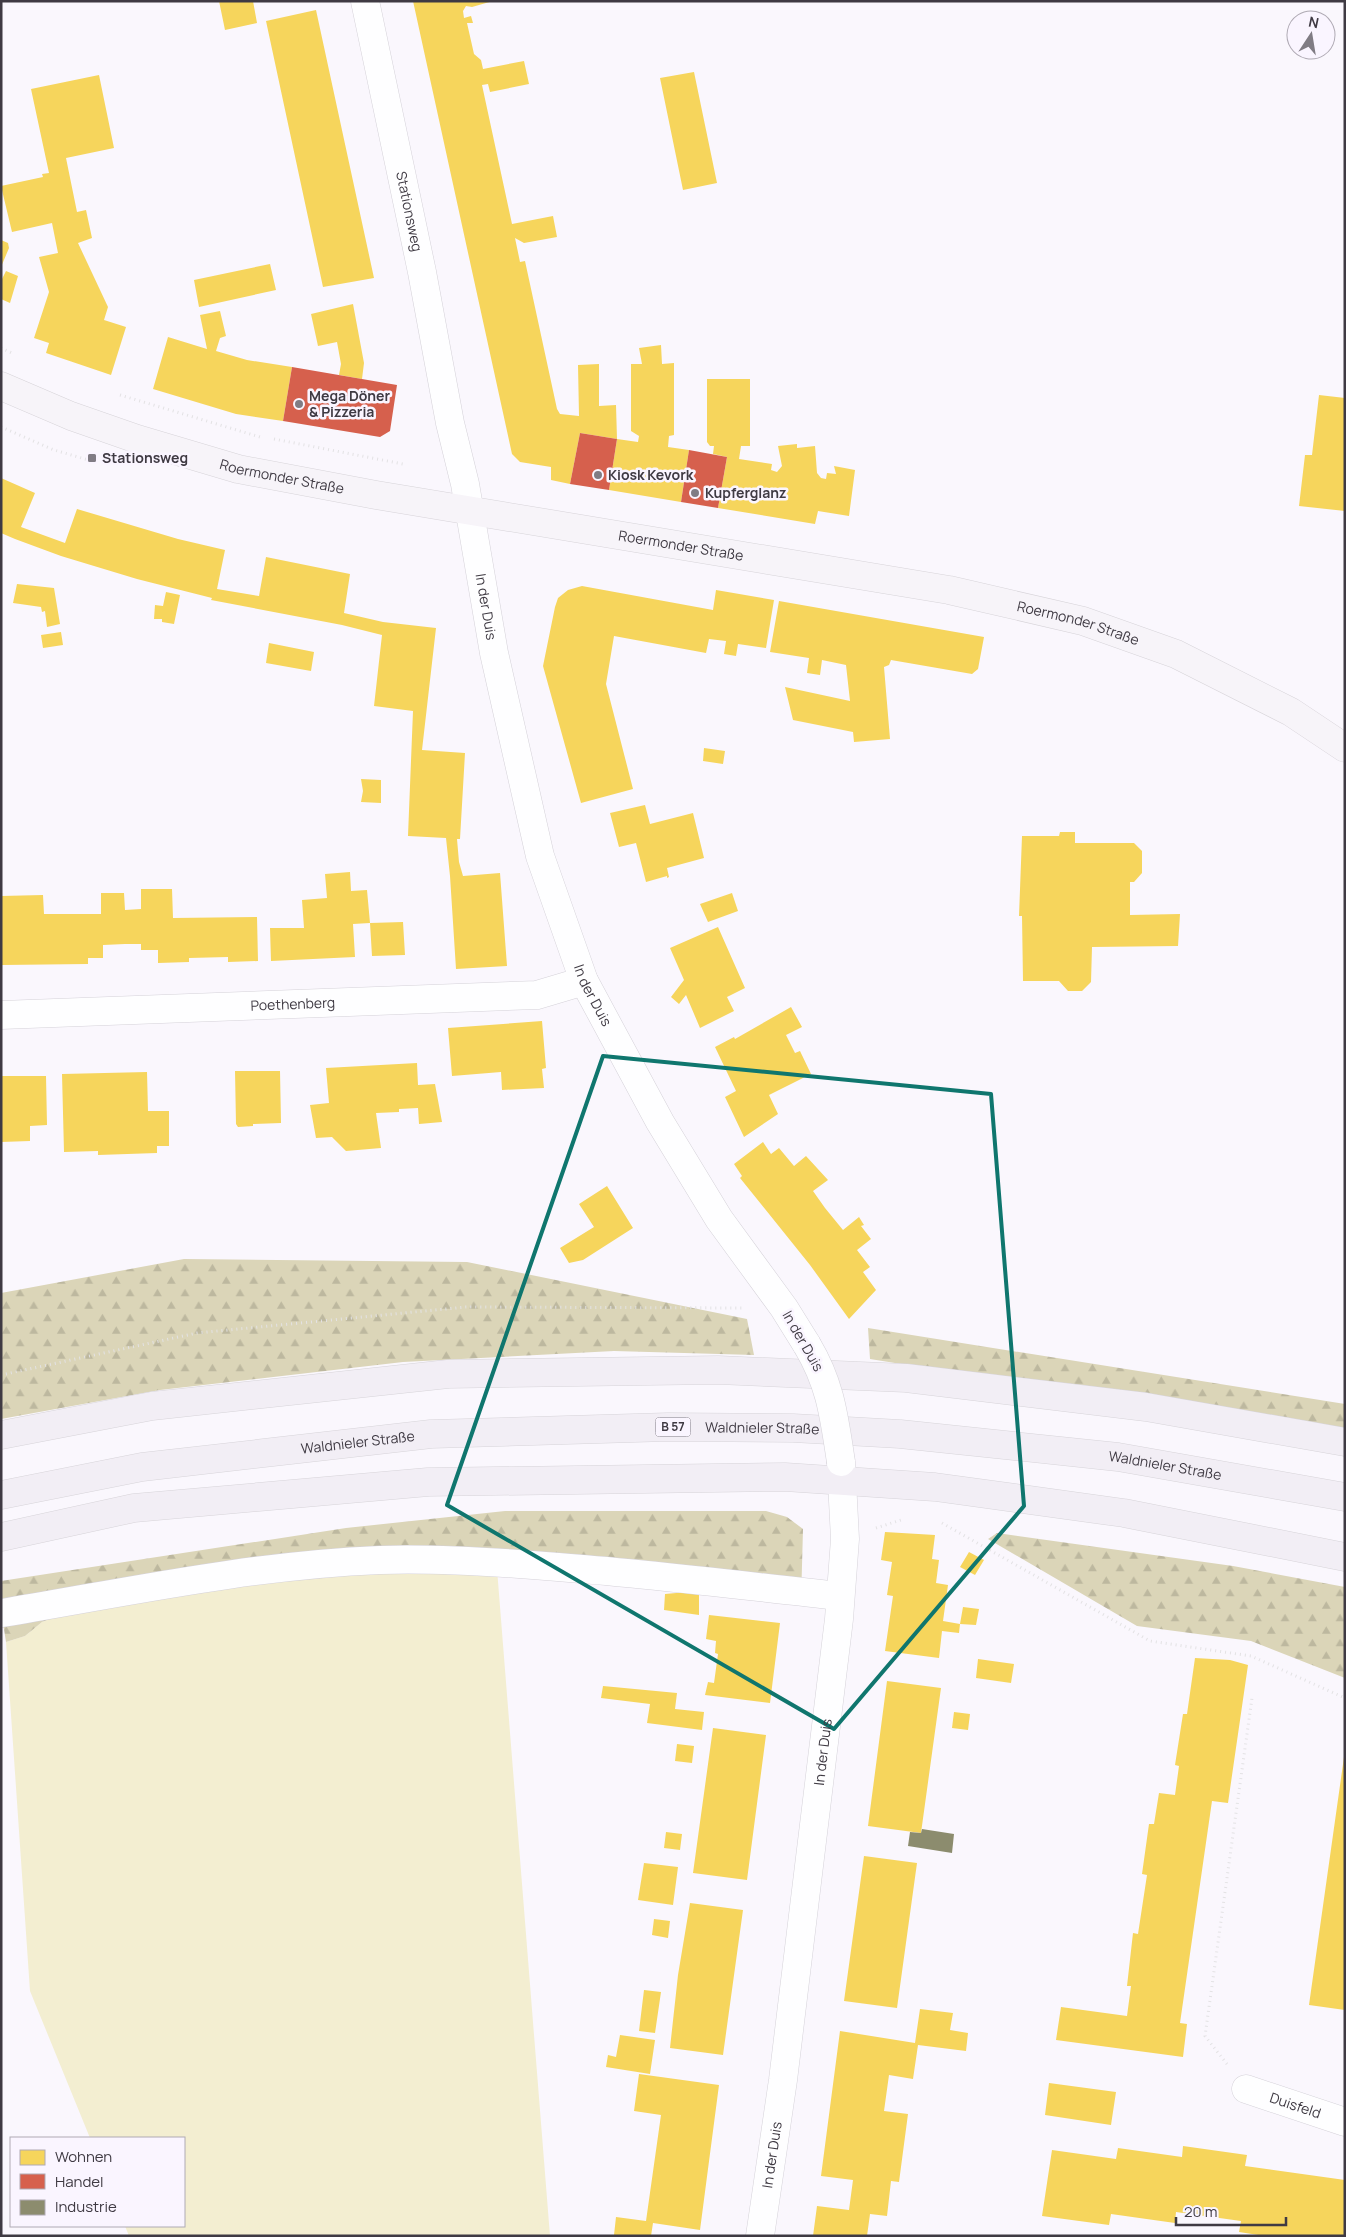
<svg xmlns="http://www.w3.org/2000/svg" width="1346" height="2237" font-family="Manrope,sans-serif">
<defs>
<pattern id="forest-firs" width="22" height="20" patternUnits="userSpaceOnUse" patternTransform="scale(1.25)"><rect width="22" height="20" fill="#dbd5b8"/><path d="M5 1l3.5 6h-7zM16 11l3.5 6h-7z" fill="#bdb89f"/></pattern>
</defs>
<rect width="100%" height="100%" fill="#faf7fd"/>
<path fill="#f3eed1" d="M 497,1569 L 550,2236 L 129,2236 L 125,2226 L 184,2226 L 184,2138 L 90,2138 L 30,1991 L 6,1642 L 25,1636 L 42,1622 L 56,1616 L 181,1588 L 302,1577 Z"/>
<path fill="url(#forest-firs)" d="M 184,1259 L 467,1262 L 747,1319 L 754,1355 L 614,1351 L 403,1362 L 160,1390 L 1,1419 L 1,1293 Z
M 868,1328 L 1345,1404 L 1345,1435 L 870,1359 Z
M 505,1511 L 766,1511 L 787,1517 L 803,1529 L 801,1602 L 497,1569 L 302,1577 L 181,1588 L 56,1616 L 42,1622 L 25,1636 L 6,1642 L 1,1610 L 1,1581 L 346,1528 Z
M 997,1533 L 1233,1566 L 1345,1587 L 1345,1678 L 1251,1641 L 1137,1626 L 988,1539 Z"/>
<path fill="#f6d55c" d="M 219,1 L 253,1 L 257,23 L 225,30 Z
M 413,1 L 493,1 L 472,7 L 466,6 L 463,11 L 464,18 L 471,16 L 473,23 L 467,23 L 474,54 L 481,60 L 483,69 L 524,61 L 529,84 L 490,92 L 488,84 L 482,85 L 512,224 L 553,216 L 557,237 L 524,243 L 515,238 L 520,262 L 525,261 L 557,409 L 560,414 L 579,416 L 578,365 L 599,364 L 599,406 L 616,405 L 617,439 L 580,433 L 570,484 L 551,480 L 551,467 L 520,462 L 512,454 Z
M 316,10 L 374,278 L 323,287 L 266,21 Z
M 694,72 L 717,183 L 683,190 L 660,78 Z
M 99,75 L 114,148 L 66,158 L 77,212 L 86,210 L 92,238 L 78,243 L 108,307 L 104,320 L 126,327 L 111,375 L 46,353 L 49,343 L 34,338 L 49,292 L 39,257 L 58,253 L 52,223 L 12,232 L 1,186 L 43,177 L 42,174 L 49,173 L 31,89 Z
M 1,240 L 8,243 L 9,248 L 1,267 Z
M 270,264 L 276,290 L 199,307 L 194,280 Z
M 6,271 L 18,276 L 10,303 L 1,299 L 1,281 Z
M 353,304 L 364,363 L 362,379 L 339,375 L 341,364 L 337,342 L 318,346 L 311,314 Z
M 220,311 L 226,336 L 220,338 L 216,351 L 247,360 L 292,367 L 283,421 L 236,414 L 153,389 L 168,337 L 207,349 L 200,315 Z
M 661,345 L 662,364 L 674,363 L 674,435 L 669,436 L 668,447 L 689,450 L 681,502 L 609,490 L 617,439 L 638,442 L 639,436 L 631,431 L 631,364 L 642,364 L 639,348 Z
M 707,379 L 750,379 L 750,446 L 741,446 L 739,459 L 772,464 L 771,470 L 777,472 L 782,466 L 778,446 L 797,444 L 797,448 L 815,446 L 817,473 L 821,478 L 826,479 L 827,473 L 836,474 L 834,466 L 855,470 L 849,516 L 818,511 L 815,524 L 718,508 L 727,457 L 713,454 L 714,446 L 710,446 L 707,442 Z
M 1319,395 L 1345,398 L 1345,511 L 1299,506 L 1305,455 L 1312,455 Z
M 1,478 L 35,493 L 21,527 L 65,543 L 77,509 L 178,539 L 225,550 L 217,589 L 259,596 L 266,557 L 350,574 L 344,613 L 383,622 L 436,628 L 422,750 L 465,753 L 460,839 L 457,839 L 459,862 L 463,876 L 500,873 L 507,966 L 456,969 L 450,876 L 446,838 L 408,836 L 413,711 L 374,706 L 382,635 L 342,625 L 211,600 L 212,598 L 137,579 L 61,556 L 15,539 L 1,533 Z
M 17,584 L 54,588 L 60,624 L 47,627 L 45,611 L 42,612 L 41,607 L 13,603 Z
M 582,586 L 713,610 L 716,590 L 774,600 L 766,648 L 738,644 L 736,656 L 724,654 L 726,641 L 709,639 L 706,653 L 614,636 L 606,684 L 633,789 L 581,803 L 543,666 L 555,607 L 558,598 L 568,590 Z
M 166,592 L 180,595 L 174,624 L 162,622 L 162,619 L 154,619 L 155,605 L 163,606 Z
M 779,601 L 984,637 L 978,669 L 972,674 L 891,660 L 889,665 L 884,667 L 890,739 L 854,742 L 853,732 L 793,720 L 785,687 L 850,701 L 846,665 L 822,660 L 820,675 L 807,673 L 809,658 L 770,652 Z
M 61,632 L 63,645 L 43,648 L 41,635 Z
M 269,643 L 314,652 L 311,671 L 266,663 Z
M 704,748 L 725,751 L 723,764 L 703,761 Z
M 361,779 L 381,780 L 381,803 L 361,802 L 363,791 Z
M 645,805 L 650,824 L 693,813 L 704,858 L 667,868 L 669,877 L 667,878 L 667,876 L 646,882 L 636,843 L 619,847 L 610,813 Z
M 1060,832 L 1075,832 L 1075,843 L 1134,843 L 1142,851 L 1142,873 L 1134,882 L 1130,882 L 1130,915 L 1180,914 L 1178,946 L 1092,947 L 1091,982 L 1082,991 L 1068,991 L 1059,981 L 1023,981 L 1022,916 L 1019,916 L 1022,836 L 1059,836 Z
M 350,872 L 351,891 L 367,890 L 370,923 L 353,924 L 355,957 L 271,961 L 270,928 L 304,928 L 302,900 L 327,898 L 325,874 Z
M 141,889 L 172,889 L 173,918 L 257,917 L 258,961 L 228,962 L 228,957 L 189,958 L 189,962 L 158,963 L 158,950 L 141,950 L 141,944 L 125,944 L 103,945 L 103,958 L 88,958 L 88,964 L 2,965 L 1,896 L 43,895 L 44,914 L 101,914 L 101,893 L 124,893 L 125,910 L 141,909 Z
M 732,893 L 738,911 L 708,922 L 700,904 Z
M 403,922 L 405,955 L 372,956 L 370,923 Z
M 718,927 L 745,988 L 727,997 L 734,1011 L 700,1028 L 686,995 L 679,1004 L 671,997 L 684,980 L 670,948 Z
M 791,1007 L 802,1027 L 786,1035 L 795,1053 L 800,1051 L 811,1074 L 769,1095 L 778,1114 L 744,1137 L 725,1097 L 736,1091 L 715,1047 L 734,1037 L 735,1039 Z
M 542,1021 L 546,1068 L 542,1069 L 544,1088 L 502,1090 L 501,1072 L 452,1076 L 448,1028 Z
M 417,1063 L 418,1085 L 435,1084 L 442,1122 L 419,1124 L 418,1108 L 399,1109 L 399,1112 L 376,1113 L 381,1148 L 346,1151 L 332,1137 L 316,1138 L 310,1105 L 329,1103 L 326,1068 Z
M 235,1071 L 280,1071 L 281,1123 L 253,1124 L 253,1126 L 238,1127 L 236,1124 Z
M 147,1072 L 148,1111 L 169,1111 L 169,1146 L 157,1146 L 157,1153 L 98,1155 L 98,1151 L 64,1152 L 62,1074 Z
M 1,1076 L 46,1076 L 47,1125 L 30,1126 L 30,1141 L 1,1142 Z
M 763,1142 L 771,1154 L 779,1148 L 794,1166 L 806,1156 L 828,1180 L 813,1191 L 825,1208 L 843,1230 L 859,1217 L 864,1225 L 861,1226 L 871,1239 L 857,1250 L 870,1267 L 863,1272 L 876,1290 L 849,1319 L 810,1265 L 740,1178 L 742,1176 L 734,1164 Z
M 607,1186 L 633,1228 L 583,1260 L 569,1263 L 560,1248 L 594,1227 L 579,1204 Z
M 885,1532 L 935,1535 L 932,1559 L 939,1560 L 936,1583 L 948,1585 L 943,1621 L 960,1624 L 959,1633 L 942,1631 L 939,1658 L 885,1651 L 893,1596 L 887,1595 L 892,1562 L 881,1560 Z
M 969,1552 L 984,1560 L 975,1575 L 960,1567 Z
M 699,1591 L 699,1615 L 664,1610 L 665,1594 Z
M 963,1607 L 979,1609 L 976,1625 L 960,1624 Z
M 709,1615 L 780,1623 L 770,1703 L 705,1695 L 708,1682 L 714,1683 L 718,1654 L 715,1653 L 716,1641 L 706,1639 Z
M 1195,1658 L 1230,1660 L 1248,1665 L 1228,1803 L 1212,1801 L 1180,2023 L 1187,2024 L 1183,2057 L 1056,2040 L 1061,2007 L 1127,2016 L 1131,1986 L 1127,1986 L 1133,1933 L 1138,1934 L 1147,1875 L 1142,1874 L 1149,1824 L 1154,1824 L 1159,1793 L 1175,1795 L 1179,1766 L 1175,1765 L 1183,1714 L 1187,1714 Z
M 978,1659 L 1014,1664 L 1011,1683 L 976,1678 Z
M 887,1681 L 941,1688 L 921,1833 L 868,1826 Z
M 603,1686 L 677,1693 L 675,1709 L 704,1712 L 702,1730 L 647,1723 L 650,1704 L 601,1698 Z
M 954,1712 L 970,1714 L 968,1730 L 952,1728 Z
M 713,1728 L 766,1735 L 747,1880 L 693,1873 Z
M 677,1744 L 694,1746 L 692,1763 L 675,1761 Z
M 1344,1757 L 1345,1757 L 1345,2010 L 1309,2005 Z
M 666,1832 L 682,1834 L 680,1850 L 664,1848 Z
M 864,1856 L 917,1863 L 897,2008 L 844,2001 Z
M 644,1863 L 678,1867 L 673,1905 L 638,1900 Z
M 690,1903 L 743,1910 L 723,2055 L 670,2048 L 678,1975 Z
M 654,1919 L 670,1921 L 668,1938 L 652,1935 Z
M 644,1990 L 661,1992 L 655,2033 L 639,2031 Z
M 920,2009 L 953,2013 L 950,2030 L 968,2033 L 966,2051 L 918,2045 L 913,2079 L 889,2075 L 884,2111 L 908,2114 L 899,2182 L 891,2181 L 887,2216 L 870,2214 L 867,2236 L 813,2236 L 817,2206 L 849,2210 L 853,2180 L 821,2176 L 840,2031 L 915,2043 Z
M 620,2035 L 655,2040 L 650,2074 L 606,2067 L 608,2055 L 616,2057 Z
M 639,2074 L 719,2085 L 700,2230 L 653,2223 L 651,2236 L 614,2235 L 616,2217 L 646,2221 L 661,2115 L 634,2111 Z
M 1049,2083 L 1116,2092 L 1111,2125 L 1045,2115 Z
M 1183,2146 L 1247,2155 L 1245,2166 L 1345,2180 L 1345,2236 L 1265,2236 L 1239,2232 L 1241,2221 L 1176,2212 L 1175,2223 L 1111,2214 L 1109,2225 L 1042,2216 L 1052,2150 L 1116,2159 L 1118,2148 L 1182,2157 Z"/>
<path fill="#d6604d" d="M 292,367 L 397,385 L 390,431 L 380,437 L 283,421 Z
M 580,433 L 617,439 L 609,490 L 570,484 Z
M 689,450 L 727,457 L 718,508 L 681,502 Z"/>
<path fill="#8c8c6e" d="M 922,1829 L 954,1834 L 952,1853 L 908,1846 L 910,1832 L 921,1833 Z"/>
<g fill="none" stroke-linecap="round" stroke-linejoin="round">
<defs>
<g id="minor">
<path id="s1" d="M 365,1 L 422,272 L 450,423 L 465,484 L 494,653 L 540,856 L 584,981 L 660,1122 L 719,1219 L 784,1308 L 807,1345"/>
<path id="s2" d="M 1,1015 L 537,995 L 584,981"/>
<path d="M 2,1613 C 127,1592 253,1565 380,1560 C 439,1558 498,1562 558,1567 C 652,1574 746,1586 840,1596"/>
<path id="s3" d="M 1246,2089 L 1345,2122"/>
<path id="s4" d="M 760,2236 L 783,2080 L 839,1619 L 845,1539 L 841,1462"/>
</g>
<g id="major">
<path id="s5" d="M 1,386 L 71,416 L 137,439 L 238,469 L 376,495 L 949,590 L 1083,621 L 1176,654 L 1291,712 L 1345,748"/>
</g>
<g id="highway">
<path d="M 1,1435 L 152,1406 L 448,1374 L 718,1370 L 906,1378 L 1146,1407 L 1345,1442"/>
<path id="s6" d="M 1,1495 L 142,1467 L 431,1434 L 668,1427 L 793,1428 L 900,1434 L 1118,1457 L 1345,1497"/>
<path d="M 1,1537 L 134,1508 L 428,1482 L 785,1477 L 935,1487 L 1124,1513 L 1345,1557"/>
</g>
</defs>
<use href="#minor" stroke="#d5d2d9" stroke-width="29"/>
<use href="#major" stroke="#d7d4d9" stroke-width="29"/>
<use href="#highway" stroke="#d7d4d9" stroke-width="29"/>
<path stroke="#e3e2e4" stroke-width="3" stroke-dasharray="1 4" stroke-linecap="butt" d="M 1,348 L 12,353
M 120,395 L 260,437
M 1,427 L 54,450 L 92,461
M 274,439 L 403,464
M 1,1375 L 197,1333 L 466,1307 L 743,1308
M 942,1523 L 1150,1641 L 1251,1656 L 1345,1698
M 876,1528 L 901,1520
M 1227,2064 L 1205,2036 L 1252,1698"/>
<use href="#minor" stroke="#fefeff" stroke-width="28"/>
<use href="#major" stroke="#f7f4f9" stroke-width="28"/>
<use href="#highway" stroke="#f2eef5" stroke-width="28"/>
<defs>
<path id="minor-bridge" d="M 807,1345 C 831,1385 834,1417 841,1462"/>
</defs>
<use href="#minor-bridge" stroke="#d5d2d9" stroke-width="29" stroke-linecap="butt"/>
<use href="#minor-bridge" stroke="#fefeff" stroke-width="28"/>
</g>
<path fill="none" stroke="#0f766e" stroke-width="4" stroke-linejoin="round" d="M 603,1056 L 991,1094 L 1024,1506 L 834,1729 L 447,1505 Z"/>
<g fill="#807c84" stroke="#faf5ff" stroke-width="2">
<circle cx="299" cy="404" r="5"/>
<rect x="87" y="453" width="10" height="10" rx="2.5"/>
<circle cx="598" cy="475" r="5"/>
<circle cx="695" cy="493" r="5"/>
</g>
<g text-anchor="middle" stroke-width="5" stroke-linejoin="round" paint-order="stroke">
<rect fill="#faf5ff" stroke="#77727b" stroke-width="1" x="655.5" y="1417.5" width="35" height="19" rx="4"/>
<g font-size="12" font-weight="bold" fill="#3f3a43">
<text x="673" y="1431">B 57</text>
</g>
<g font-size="14" fill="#3f3a43" stroke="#faf5ff">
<text dy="5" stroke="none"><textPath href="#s1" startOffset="215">Stationsweg</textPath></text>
<text dy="5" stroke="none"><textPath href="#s5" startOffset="296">Roermonder Straße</textPath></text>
<text dy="5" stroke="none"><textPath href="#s5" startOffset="701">Roermonder Straße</textPath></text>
<text dy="5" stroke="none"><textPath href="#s1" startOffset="618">In der Duis</textPath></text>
<text dy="5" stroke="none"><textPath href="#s5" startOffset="1106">Roermonder Straße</textPath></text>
<text dy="5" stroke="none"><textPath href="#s1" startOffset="1022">In der Duis</textPath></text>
<text dy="5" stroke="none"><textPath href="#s2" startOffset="292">Poethenberg</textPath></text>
<text transform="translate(803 1341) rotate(60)" y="5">In der Duis</text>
<text dy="5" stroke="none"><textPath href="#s6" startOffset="766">Waldnieler Straße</textPath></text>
<text dy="5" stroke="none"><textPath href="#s6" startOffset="361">Waldnieler Straße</textPath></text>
<text dy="5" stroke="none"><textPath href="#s6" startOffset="1171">Waldnieler Straße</textPath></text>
<text dy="5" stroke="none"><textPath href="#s4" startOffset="488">In der Duis</textPath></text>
<text dy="5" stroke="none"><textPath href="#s3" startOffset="52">Duisfeld</textPath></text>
<text dy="5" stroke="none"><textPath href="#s4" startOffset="82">In der Duis</textPath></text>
</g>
<g font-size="14" font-weight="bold" fill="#3f3a43" stroke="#faf5ff" text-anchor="start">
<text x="309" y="401">Mega Döner<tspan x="309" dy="16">&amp; Pizzeria</tspan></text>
<text x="102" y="463">Stationsweg</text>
<text x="608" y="480">Kiosk Kevork</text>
<text x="705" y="498">Kupferglanz</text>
</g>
</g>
<rect width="1346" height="2237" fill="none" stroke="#3f3a43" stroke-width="5"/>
<rect x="10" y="2137" width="175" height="90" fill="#faf5ff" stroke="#afaab4"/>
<rect x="20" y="2150" width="25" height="15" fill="#f6d55c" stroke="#afaab4"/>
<text x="55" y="2162" font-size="15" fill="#3f3a43">Wohnen</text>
<rect x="20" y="2174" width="25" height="15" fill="#d6604d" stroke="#afaab4"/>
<text x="55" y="2187" font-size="15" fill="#3f3a43">Handel</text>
<rect x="20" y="2200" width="25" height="15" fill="#8c8c6e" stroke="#afaab4"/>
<text x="55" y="2212" font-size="15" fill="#3f3a43">Industrie</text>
<g transform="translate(1311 35) rotate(12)"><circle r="24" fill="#faf5ff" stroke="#afaab4"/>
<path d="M0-4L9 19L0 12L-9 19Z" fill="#807c84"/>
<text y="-8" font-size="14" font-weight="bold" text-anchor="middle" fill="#3f3a43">N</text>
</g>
<path d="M1176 2217v8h110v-8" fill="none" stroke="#3f3a43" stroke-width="2.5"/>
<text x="1184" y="2217" font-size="15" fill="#3f3a43" stroke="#faf5ff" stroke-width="4" paint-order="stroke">20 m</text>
</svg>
